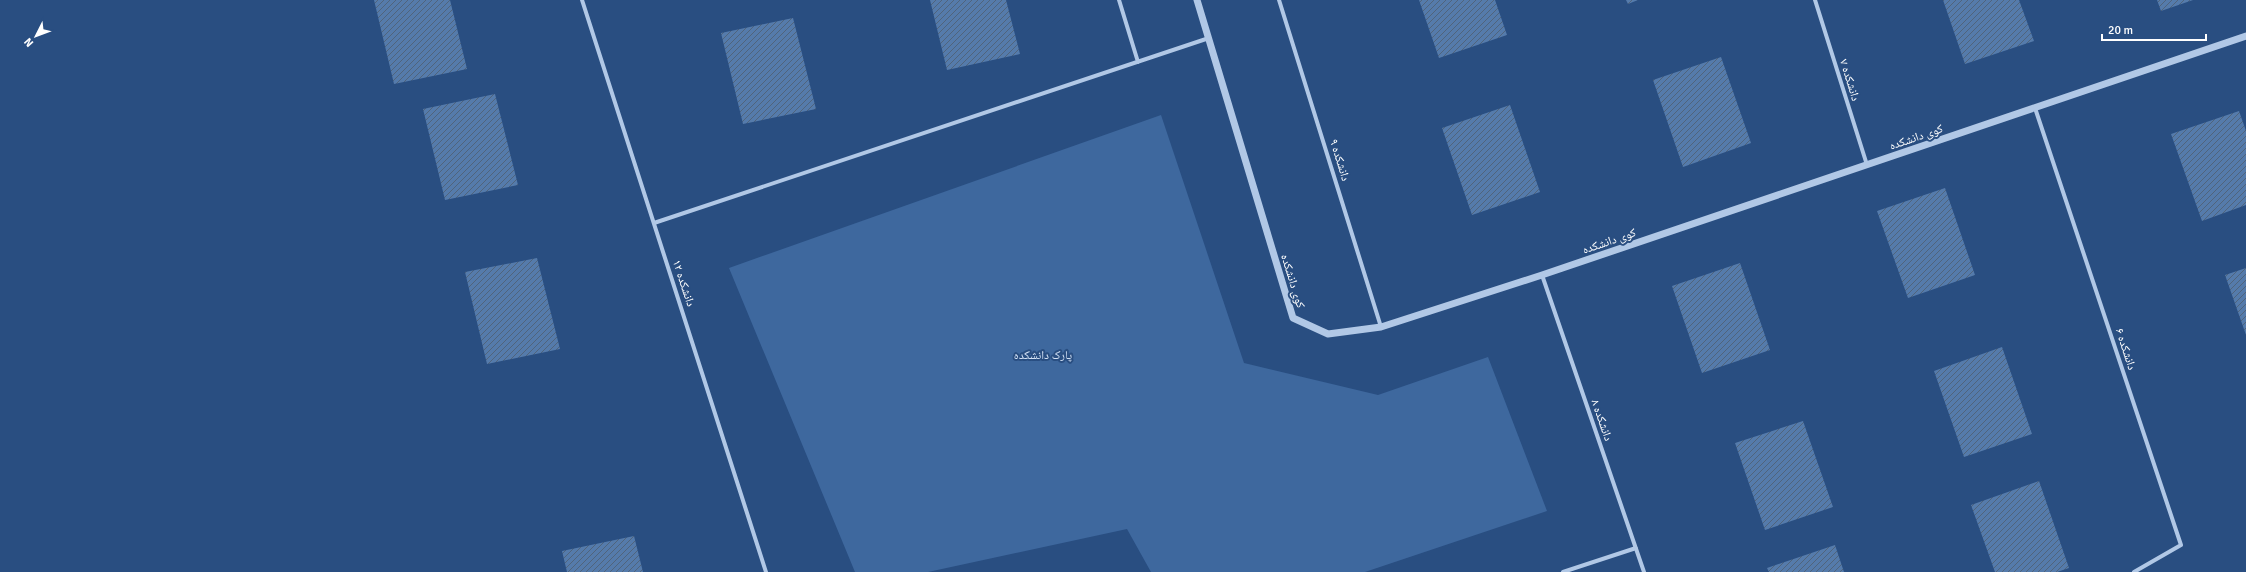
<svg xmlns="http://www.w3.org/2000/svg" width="2246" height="572" font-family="Signika,'Noto Naskh Arabic',sans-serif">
<defs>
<pattern id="building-hatch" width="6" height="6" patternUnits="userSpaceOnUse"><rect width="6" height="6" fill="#557bab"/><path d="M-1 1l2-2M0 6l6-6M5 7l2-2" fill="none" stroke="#50647c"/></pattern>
</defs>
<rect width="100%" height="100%" fill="#294e81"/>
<path fill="#3e689e" d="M 1161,115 L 1244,363 L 1378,395 L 1488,357 L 1547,511 L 1365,572 L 1151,572 L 1127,529 L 928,572 L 855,572 L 729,268 Z"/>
<path fill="url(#building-hatch)" d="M 374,0 L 450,0 L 467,69 L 394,84 Z
M 930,0 L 1006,0 L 1020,54 L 947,70 Z
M 1419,0 L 1495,0 L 1507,35 L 1439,58 Z
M 1626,0 L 1638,0 L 1628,4 Z
M 1943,0 L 2019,0 L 2034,41 L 1965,64 Z
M 2157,0 L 2193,0 L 2161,11 Z
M 793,18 L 816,109 L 743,124 L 721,33 Z
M 1721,57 L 1751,143 L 1683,167 L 1653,80 Z
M 495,94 L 518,185 L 445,200 L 423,109 Z
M 1510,105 L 1540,192 L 1472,215 L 1442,128 Z
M 2239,111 L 2246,131 L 2246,205 L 2202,221 L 2171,134 Z
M 1945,188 L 1975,275 L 1908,298 L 1877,211 Z
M 537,258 L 560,349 L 487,364 L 465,272 Z
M 1740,263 L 1770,350 L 1702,373 L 1672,286 Z
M 2246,268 L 2246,335 L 2225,275 Z
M 2002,347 L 2032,434 L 1964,457 L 1934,371 Z
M 1803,421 L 1833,507 L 1765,530 L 1735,443 Z
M 2039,481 L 2069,568 L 2057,572 L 1995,572 L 1971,505 Z
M 634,536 L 643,572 L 567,572 L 562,551 Z
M 1835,545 L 1844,572 L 1769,572 L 1767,568 Z"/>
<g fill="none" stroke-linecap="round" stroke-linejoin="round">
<path stroke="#b1c8e6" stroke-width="4" d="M 582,0 L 766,572
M 1119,0 L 1138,62
M 1279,0 L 1381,327
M 1815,0 L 1867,165
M 2035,108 L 2181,545 L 2134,572
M 654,223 L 1209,38
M 1542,275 L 1644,572
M 1563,572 L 1636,548"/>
<path stroke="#b1c8e6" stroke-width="7" d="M 1197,0 L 1293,318 L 1328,334 L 1381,327 L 1542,275 L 2246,36"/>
</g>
<g text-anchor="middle" stroke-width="4" stroke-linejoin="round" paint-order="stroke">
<g font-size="12" fill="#fff" stroke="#294e81">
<text transform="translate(1850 80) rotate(73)" y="4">دانشکده ۷</text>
<text transform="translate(1916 137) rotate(-19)" y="4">کوی دانشکده</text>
<text transform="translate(1340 160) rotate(73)" y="4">دانشکده ۹</text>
<text transform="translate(1609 241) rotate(-19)" y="4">کوی دانشکده</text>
<text transform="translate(1293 281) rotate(73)" y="4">کوی دانشکده</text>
<text transform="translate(684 283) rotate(72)" y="4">دانشکده ۱۲</text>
<text transform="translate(2126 349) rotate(72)" y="4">دانشکده ۶</text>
<text transform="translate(1602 420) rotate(71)" y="4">دانشکده ۸</text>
</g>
<g font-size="12" fill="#d4e2f5" stroke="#294e81">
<text x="1043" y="359">پارک دانشکده</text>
</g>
</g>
<g transform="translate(36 36) rotate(228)" stroke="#294e81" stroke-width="3" paint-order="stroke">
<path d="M0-3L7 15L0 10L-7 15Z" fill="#ffffff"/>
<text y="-6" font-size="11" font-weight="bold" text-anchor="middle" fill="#ffffff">N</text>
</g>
<path d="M2102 34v6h104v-6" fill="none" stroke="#ffffff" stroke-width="2"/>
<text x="2108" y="34" font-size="12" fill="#ffffff" stroke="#294e81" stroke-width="3" paint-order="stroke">20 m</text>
</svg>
